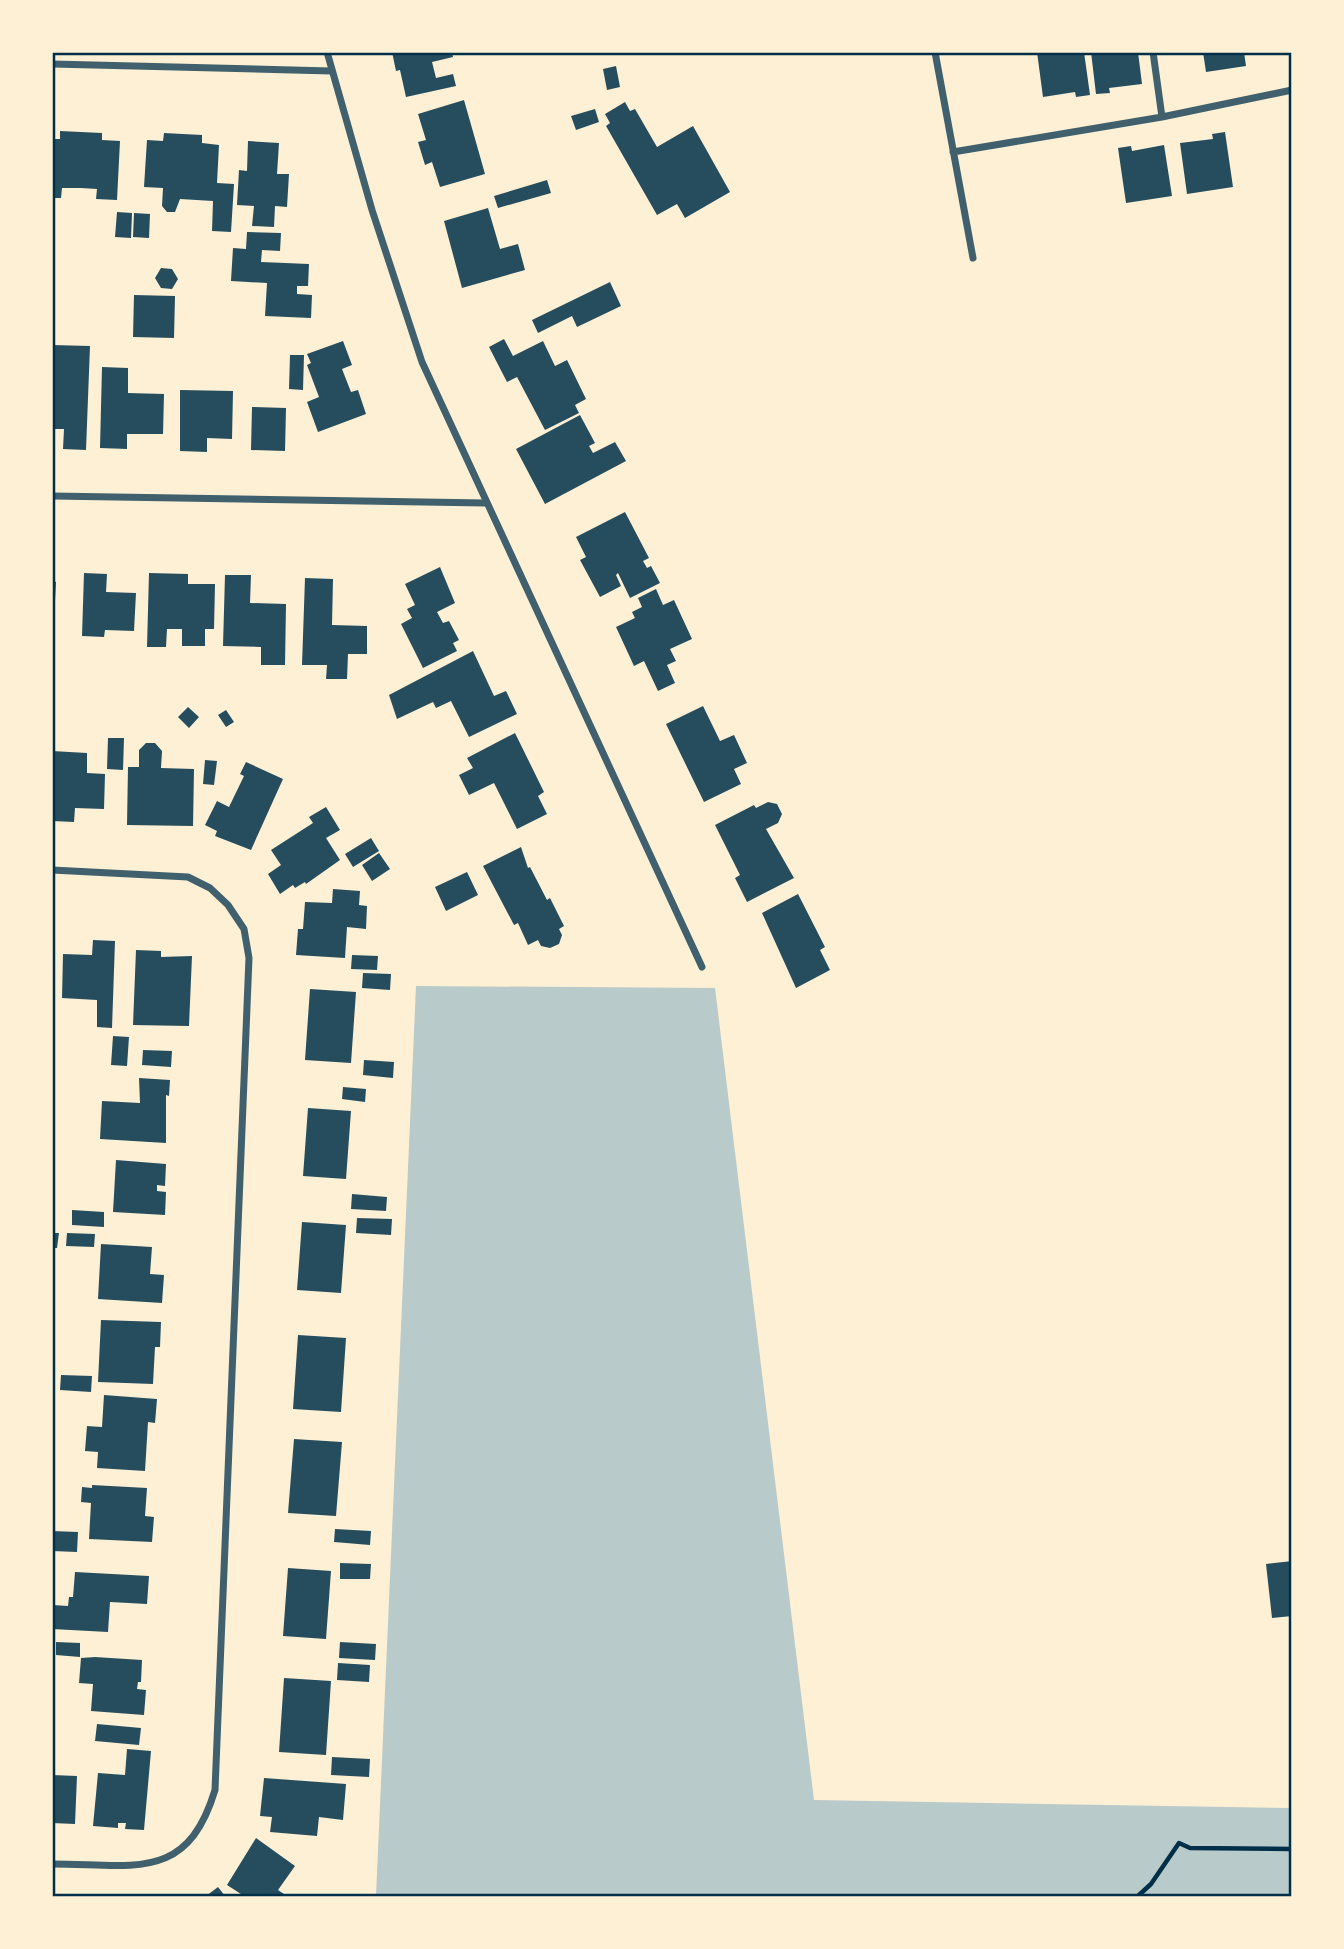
<svg xmlns="http://www.w3.org/2000/svg" width="1344" height="1949" font-family="Figtree,sans-serif">
<rect width="100%" height="100%" fill="#fdf0d5"/>
<path fill="#b9caca" d="M 416,986 L 715,988 L 814,1800 L 1291,1808 L 1291,1896 L 376,1896 Z"/>
<path fill="#264d5e" d="M 392,52 L 452,52 L 453,57 L 432,62 L 436,78 L 453,74 L 456,86 L 406,97 L 400,70 L 396,71 Z
M 1037,52 L 1084,52 L 1090,95 L 1076,97 L 1075,92 L 1043,97 Z
M 1091,52 L 1138,52 L 1142,84 L 1109,88 L 1110,93 L 1096,94 Z
M 1203,52 L 1244,52 L 1246,66 L 1206,72 Z
M 616,66 L 620,87 L 607,90 L 603,69 Z
M 464,100 L 485,174 L 440,187 L 432,162 L 425,165 L 418,142 L 426,140 L 418,114 Z
M 625,102 L 630,111 L 635,109 L 657,147 L 693,126 L 730,192 L 685,218 L 677,204 L 657,215 L 606,126 L 610,123 L 605,114 Z
M 595,109 L 599,122 L 576,130 L 571,116 Z
M 60,131 L 102,133 L 102,140 L 120,141 L 117,200 L 96,199 L 97,189 L 81,188 L 62,188 L 61,198 L 52,198 L 52,139 L 60,139 Z
M 1225,132 L 1233,187 L 1187,194 L 1180,143 L 1213,139 L 1212,134 Z
M 164,133 L 202,135 L 202,143 L 219,145 L 217,183 L 234,184 L 231,232 L 212,231 L 213,201 L 180,199 L 175,212 L 167,212 L 162,206 L 163,188 L 144,187 L 147,140 L 163,141 Z
M 248,141 L 279,143 L 277,174 L 289,174 L 287,207 L 275,206 L 274,227 L 252,226 L 254,206 L 237,205 L 239,170 L 247,171 Z
M 1164,145 L 1172,196 L 1126,203 L 1118,148 L 1131,146 L 1132,151 Z
M 547,180 L 551,193 L 498,208 L 494,196 Z
M 488,208 L 500,249 L 518,244 L 525,270 L 462,288 L 444,221 Z
M 117,212 L 132,213 L 131,238 L 115,237 Z
M 134,213 L 150,214 L 149,238 L 133,237 Z
M 247,232 L 281,233 L 280,251 L 262,250 L 261,262 L 309,264 L 308,286 L 297,286 L 297,294 L 312,295 L 311,318 L 265,316 L 267,283 L 231,281 L 233,248 L 246,249 Z
M 161,268 L 172,269 L 178,279 L 172,289 L 161,288 L 155,278 Z
M 610,282 L 621,306 L 577,327 L 572,316 L 538,333 L 532,320 Z
M 134,295 L 175,296 L 174,338 L 133,337 Z
M 504,339 L 513,356 L 543,341 L 555,366 L 567,360 L 586,399 L 575,405 L 579,413 L 545,430 L 517,377 L 507,382 L 489,347 Z
M 343,341 L 352,365 L 342,369 L 351,392 L 358,390 L 366,414 L 318,432 L 307,402 L 319,397 L 307,365 L 311,363 L 307,354 Z
M 52,345 L 90,346 L 86,450 L 63,449 L 64,429 L 52,429 Z
M 290,355 L 304,355 L 303,390 L 289,389 Z
M 102,367 L 128,368 L 128,393 L 164,394 L 163,434 L 127,434 L 127,449 L 100,448 Z
M 180,390 L 233,391 L 232,439 L 207,438 L 207,452 L 180,451 Z
M 252,407 L 286,408 L 285,451 L 251,450 Z
M 580,415 L 595,443 L 589,446 L 593,453 L 615,442 L 626,461 L 545,504 L 516,449 Z
M 625,512 L 649,558 L 643,561 L 647,568 L 651,566 L 660,583 L 630,598 L 618,573 L 616,575 L 621,586 L 600,597 L 580,560 L 586,557 L 576,537 Z
M 440,567 L 455,603 L 437,612 L 443,623 L 449,621 L 459,640 L 453,643 L 457,651 L 423,668 L 401,624 L 412,618 L 407,609 L 415,605 L 405,584 Z
M 84,573 L 107,574 L 106,592 L 136,593 L 134,631 L 105,630 L 104,637 L 82,636 Z
M 149,573 L 188,574 L 188,584 L 215,584 L 214,629 L 205,629 L 205,646 L 182,646 L 182,629 L 167,629 L 166,647 L 147,647 Z
M 225,575 L 251,575 L 250,603 L 286,604 L 285,665 L 261,665 L 261,647 L 223,646 Z
M 305,578 L 333,579 L 332,625 L 367,626 L 367,654 L 348,654 L 347,679 L 326,679 L 327,665 L 302,665 Z
M 52,581 L 56,582 L 55,600 L 52,599 Z
M 656,589 L 663,605 L 674,600 L 692,639 L 670,649 L 676,661 L 667,665 L 675,683 L 658,691 L 644,661 L 634,666 L 616,627 L 635,618 L 632,612 L 642,607 L 638,598 Z
M 473,651 L 494,696 L 506,691 L 517,714 L 469,737 L 451,701 L 436,708 L 433,702 L 397,719 L 389,695 Z
M 703,706 L 720,741 L 734,735 L 747,763 L 734,769 L 741,784 L 704,802 L 666,724 Z
M 188,707 L 199,717 L 189,728 L 178,717 Z
M 226,710 L 234,722 L 226,727 L 218,715 Z
M 515,733 L 544,792 L 538,796 L 547,814 L 517,829 L 494,783 L 469,795 L 459,775 L 473,768 L 467,758 Z
M 108,738 L 124,738 L 123,770 L 107,769 Z
M 146,743 L 155,743 L 162,751 L 161,768 L 194,769 L 193,826 L 127,825 L 128,767 L 139,767 L 139,750 Z
M 52,751 L 87,753 L 87,773 L 105,774 L 104,809 L 75,808 L 74,822 L 52,821 Z
M 205,760 L 217,761 L 214,785 L 203,784 Z
M 246,762 L 283,779 L 251,850 L 215,836 L 217,831 L 205,825 L 217,801 L 229,807 L 244,776 L 240,774 Z
M 768,802 L 777,804 L 782,814 L 778,823 L 766,829 L 794,878 L 747,902 L 735,878 L 740,875 L 715,825 L 754,805 L 756,808 Z
M 326,807 L 340,830 L 326,838 L 340,860 L 306,884 L 305,882 L 295,888 L 293,885 L 280,894 L 268,874 L 281,865 L 271,850 L 313,823 L 309,817 Z
M 371,838 L 379,851 L 353,867 L 345,854 Z
M 521,847 L 528,868 L 530,867 L 547,900 L 550,898 L 564,926 L 559,929 L 562,935 L 559,944 L 550,948 L 541,946 L 538,940 L 528,945 L 518,923 L 514,925 L 483,866 Z
M 379,853 L 390,869 L 372,881 L 362,865 Z
M 467,872 L 478,895 L 446,911 L 435,887 Z
M 333,889 L 360,891 L 359,905 L 367,906 L 366,929 L 347,927 L 345,958 L 296,955 L 298,929 L 303,929 L 305,902 L 332,903 Z
M 798,894 L 825,947 L 820,950 L 830,970 L 796,988 L 762,913 Z
M 93,940 L 115,941 L 112,1028 L 97,1027 L 97,1000 L 62,998 L 63,954 L 92,955 Z
M 136,950 L 161,951 L 161,957 L 192,956 L 189,1026 L 133,1025 Z
M 352,955 L 378,956 L 377,970 L 351,969 Z
M 363,973 L 391,974 L 390,990 L 362,988 Z
M 310,989 L 356,992 L 351,1063 L 305,1060 Z
M 113,1036 L 129,1037 L 127,1066 L 111,1065 Z
M 143,1050 L 172,1051 L 171,1067 L 142,1065 Z
M 364,1060 L 394,1062 L 393,1078 L 363,1075 Z
M 139,1078 L 170,1080 L 169,1096 L 166,1095 L 166,1143 L 100,1139 L 102,1101 L 140,1103 Z
M 343,1087 L 366,1089 L 365,1102 L 342,1099 Z
M 308,1108 L 351,1111 L 346,1179 L 303,1176 Z
M 116,1160 L 166,1164 L 165,1186 L 157,1185 L 157,1191 L 166,1192 L 165,1215 L 113,1212 Z
M 352,1194 L 387,1197 L 386,1211 L 351,1209 Z
M 72,1210 L 104,1212 L 104,1227 L 72,1225 Z
M 357,1218 L 392,1219 L 391,1235 L 356,1233 Z
M 302,1222 L 346,1225 L 341,1293 L 297,1290 Z
M 52,1233 L 59,1233 L 57,1248 L 52,1248 Z
M 67,1233 L 95,1234 L 94,1247 L 66,1246 Z
M 101,1244 L 152,1247 L 150,1274 L 164,1275 L 162,1303 L 98,1299 Z
M 101,1320 L 161,1322 L 160,1347 L 155,1347 L 153,1384 L 98,1382 Z
M 298,1335 L 346,1338 L 341,1412 L 293,1409 Z
M 61,1375 L 92,1376 L 91,1392 L 60,1390 Z
M 104,1395 L 157,1399 L 155,1423 L 148,1422 L 145,1471 L 97,1468 L 98,1452 L 85,1451 L 87,1426 L 102,1427 Z
M 294,1439 L 342,1442 L 336,1516 L 288,1513 Z
M 92,1485 L 147,1488 L 145,1516 L 154,1517 L 152,1542 L 89,1539 L 91,1503 L 81,1502 L 82,1487 L 92,1488 Z
M 335,1529 L 371,1531 L 370,1545 L 334,1542 Z
M 52,1531 L 78,1532 L 77,1552 L 52,1551 Z
M 1292,1561 L 1292,1616 L 1272,1618 L 1266,1564 Z
M 340,1563 L 371,1564 L 370,1579 L 340,1579 Z
M 288,1568 L 331,1571 L 326,1639 L 283,1636 Z
M 75,1572 L 149,1576 L 147,1604 L 110,1602 L 108,1632 L 52,1629 L 53,1605 L 68,1606 L 69,1597 L 73,1597 Z
M 56,1642 L 80,1643 L 80,1657 L 56,1655 Z
M 340,1642 L 376,1644 L 375,1660 L 339,1658 Z
M 95,1657 L 142,1660 L 141,1682 L 138,1682 L 137,1689 L 146,1690 L 144,1715 L 91,1711 L 93,1684 L 79,1683 L 81,1658 Z
M 338,1663 L 370,1665 L 369,1682 L 337,1680 Z
M 284,1678 L 331,1681 L 326,1755 L 279,1752 Z
M 97,1724 L 141,1728 L 139,1745 L 95,1741 Z
M 127,1749 L 151,1751 L 144,1830 L 125,1829 L 126,1823 L 118,1823 L 118,1828 L 93,1826 L 98,1773 L 125,1775 Z
M 332,1757 L 370,1759 L 369,1777 L 331,1775 Z
M 52,1775 L 77,1776 L 75,1824 L 52,1823 Z
M 264,1778 L 346,1784 L 343,1820 L 319,1817 L 317,1836 L 270,1832 L 272,1817 L 260,1816 Z
M 256,1838 L 295,1866 L 278,1890 L 287,1896 L 244,1896 L 227,1885 Z
M 218,1887 L 225,1896 L 206,1896 Z"/>
<g fill="none" stroke-linecap="round" stroke-linejoin="round">
<path stroke="#003049" stroke-width="4.5" d="M 1138,1896 L 1151,1884 L 1179,1843 L 1190,1848 L 1292,1849"/>
<path stroke="#3f606c" stroke-width="7" d="M 327,52 L 372,210 L 422,362 L 702,967
M 935,52 L 973,258
M 1153,52 L 1162,117
M 52,64 L 331,71
M 953,152 L 1162,117 L 1292,90
M 52,496 L 485,503
M 52,870 L 188,877 L 210,888 L 228,905 L 244,929 L 249,958 L 215,1790 C 187,1883 133,1864 52,1864"/>
</g>
<rect width="1344" height="1949" fill="none" stroke="#fdf0d5" stroke-width="108"/>
<rect x="54" y="54" width="1236" height="1841" fill="none" stroke="#003049" stroke-width="2.5"/>
</svg>
